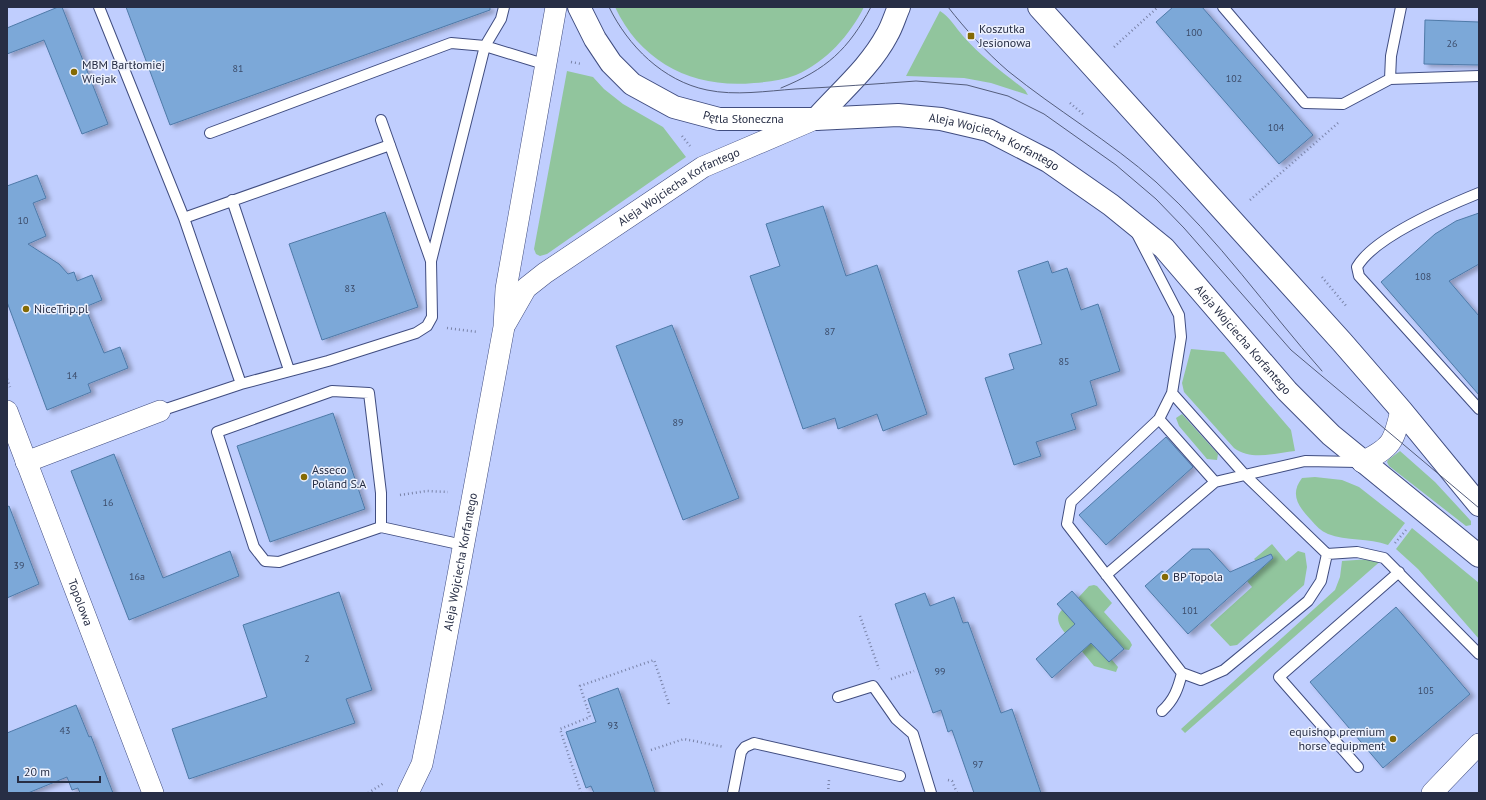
<svg xmlns="http://www.w3.org/2000/svg" width="1486" height="800" font-family="'PT Sans',sans-serif">
<defs>
<filter id="shadow"><feDropShadow dx="4.5" dy="2.5" stdDeviation="2" flood-color="#0004"/></filter>
</defs>
<rect width="100%" height="100%" fill="#c0cefe"/>
<path fill="#91c59d" d="M 615,7 L 864,7 C 850,35 826,62 796,75 C 783,80 769,82 754,83 C 694,89 641,63 615,7 Z
M 940,11 C 950,17 955,27 963,36 C 981,57 1004,73 1025,90 L 1028,95 L 991,83 L 964,78 L 906,76 Z
M 567,71 L 593,77 L 604,89 L 623,104 L 663,127 L 686,157 L 547,254 L 540,256 L 536,254 L 534,249 Z
M 1191,349 L 1224,352 L 1291,430 L 1295,451 C 1274,453 1252,461 1234,448 L 1184,392 L 1182,383 Z
M 1182,414 L 1218,454 L 1217,460 L 1207,459 L 1179,426 L 1176,418 Z
M 1400,451 L 1435,482 L 1471,521 L 1471,525 L 1466,526 L 1389,466 L 1387,462 L 1388,460 Z
M 1315,477 L 1342,480 L 1359,487 L 1405,523 L 1388,545 C 1369,538 1346,541 1328,534 C 1321,531 1316,526 1311,520 C 1299,507 1289,495 1302,478 Z
M 1412,528 L 1479,583 L 1479,639 L 1418,569 L 1396,549 Z
M 1272,544 L 1286,561 L 1298,551 L 1305,553 L 1307,567 L 1304,585 L 1237,645 L 1230,646 L 1210,625 L 1252,587 L 1242,575 L 1257,562 L 1254,559 Z
M 1384,558 L 1185,733 L 1181,729 L 1335,590 L 1340,577 L 1342,561 Z
M 1094,585 L 1097,586 L 1112,603 L 1104,612 L 1130,641 L 1132,645 L 1129,650 L 1122,649 L 1078,598 L 1089,586 Z
M 1063,609 L 1071,613 L 1068,616 L 1099,651 L 1102,648 L 1118,667 L 1116,672 L 1094,666 L 1066,632 L 1065,633 C 1059,626 1054,616 1063,609 Z"/>
<path fill="#7ba8d8" stroke="#4f7aa8" filter="url(#shadow)" d="M 58,7 L 62,7 L 108,124 L 82,134 L 44,40 L 7,54 L 7,28 Z
M 126,7 L 490,7 L 490,10 L 170,125 Z
M 1173,7 L 1202,7 L 1313,135 L 1279,164 L 1156,22 Z
M 1425,20 L 1479,22 L 1479,65 L 1424,64 Z
M 37,175 L 46,198 L 33,203 L 46,236 L 28,244 L 59,264 L 68,274 L 74,272 L 77,281 L 92,275 L 102,300 L 85,307 L 104,353 L 120,347 L 128,368 L 88,384 L 91,392 L 47,410 L 7,302 L 7,186 Z
M 823,206 L 846,276 L 877,265 L 927,414 L 883,431 L 877,414 L 838,429 L 835,418 L 803,429 L 750,276 L 780,266 L 766,224 Z
M 385,212 L 418,307 L 322,340 L 289,244 Z
M 1479,213 L 1479,264 L 1449,281 L 1479,316 L 1479,395 L 1381,282 L 1435,234 L 1456,221 Z
M 1048,261 L 1052,273 L 1067,268 L 1081,310 L 1098,304 L 1120,371 L 1090,381 L 1097,405 L 1071,414 L 1076,429 L 1036,442 L 1041,456 L 1014,465 L 985,378 L 1014,369 L 1009,354 L 1042,344 L 1018,271 Z
M 672,325 L 739,498 L 683,520 L 616,346 Z
M 333,413 L 365,509 L 270,542 L 237,446 Z
M 1166,437 L 1193,467 L 1106,545 L 1079,515 Z
M 114,454 L 163,578 L 230,551 L 239,576 L 129,620 L 71,471 Z
M 9,506 L 39,584 L 7,598 L 7,507 Z
M 1192,549 L 1209,549 L 1230,572 L 1271,554 L 1273,558 L 1188,634 L 1145,586 L 1162,571 L 1165,573 Z
M 1072,591 L 1124,649 L 1109,662 L 1091,643 L 1052,678 L 1036,659 L 1075,624 L 1057,604 Z
M 339,592 L 372,690 L 346,699 L 355,723 L 189,779 L 172,729 L 267,697 L 243,625 Z
M 925,593 L 930,606 L 954,597 L 963,623 L 968,622 L 1001,713 L 1012,709 L 1041,793 L 974,793 L 952,730 L 948,732 L 941,710 L 933,713 L 895,604 Z
M 1396,607 L 1470,694 L 1383,768 L 1310,682 Z
M 618,688 L 648,772 L 655,793 L 594,793 L 591,786 L 586,788 L 566,732 L 596,722 L 588,699 Z
M 76,705 L 89,737 L 91,736 L 113,793 L 80,793 L 78,788 L 72,790 L 67,777 L 28,793 L 7,793 L 7,733 Z"/>
<g fill="none" stroke-linecap="round" stroke-linejoin="round">
<defs>
<path id="lane" d="M 99,7 L 184,218 L 241,384
M 1223,7 L 1305,103 L 1343,104 L 1390,79 L 1479,76
M 1390,79 L 1391,56 L 1401,7
M 381,120 L 431,261
M 210,133 L 451,43 L 485,46 L 547,65
M 1479,193 C 1447,206 1374,237 1357,267 L 1359,276 L 1479,409
M 232,200 L 289,370
M 184,218 L 390,145
M 1136,232 L 1179,315 L 1181,337 L 1172,393 L 1159,419 L 1071,502 L 1067,524 L 1182,673 L 1201,680 L 1224,670 L 1308,601 L 1321,581 L 1327,554
M 1172,393 L 1244,474 L 1327,554 L 1357,552 L 1384,558 L 1479,654
M 160,411 L 241,384 L 328,361 L 416,333 L 427,326 L 432,317 L 431,261 L 485,46 L 501,19 L 504,7
M 1159,419 L 1215,482
M 381,527 L 381,493 L 369,393 L 332,391 L 217,432 L 254,547 L 265,561 L 279,562 L 381,527 L 463,545
M 1106,575 L 1215,482 L 1305,461 L 1358,462
M 838,697 L 873,686 L 896,719 L 913,734 L 931,793
M 1162,711 C 1174,700 1178,689 1182,673
M 1358,767 L 1279,677 L 1399,572
M 733,793 L 741,752 L 745,747 L 754,743 L 900,776"/>
<g id="street">
<path id="s1" d="M 506,323 L 526,288 L 545,273 L 703,167 L 815,119"/>
<path id="s2" d="M 7,411 L 153,793"/>
<path d="M 26,462 L 160,411"/>
<path d="M 1362,462 C 1393,447 1394,441 1401,410"/>
<path id="s3" d="M 408,793 L 422,764 L 433,710 L 504,327 L 506,289 L 556,7"/>
<path d="M 1432,793 L 1479,744"/>
</g>
<g id="secondary">
<path id="s4" d="M 579,7 L 595,39 L 611,63 L 632,84 L 674,107 L 719,119 L 816,119 L 898,115 L 941,119 L 988,130 L 1048,161 L 1111,205 L 1164,248 L 1287,391 L 1331,435 L 1479,556"/>
<path d="M 1039,7 L 1342,342 L 1401,410 L 1479,505"/>
<path d="M 816,119 C 840,92 870,67 887,35 C 892,27 895,16 899,7"/>
</g>
</defs>
<use href="#lane" stroke="#404d80" stroke-width="12"/>
<use href="#street" stroke="#404d80" stroke-width="22"/>
<use href="#secondary" stroke="#404d80" stroke-width="24"/>
<path stroke="#7983a8" stroke-width="2.5" stroke-dasharray="1 3" stroke-linecap="butt" d="M 1114,47 L 1158,7
M 571,62 L 582,64
M 1070,103 L 1083,114
M 682,136 L 690,146
M 1250,200 L 1338,123
M 1322,277 L 1347,307
M 447,328 L 478,332
M 7,379 L 10,387
M 400,495 L 427,491 L 448,492
M 1395,543 L 1406,530
M 860,616 L 879,669
M 891,679 L 914,671
M 651,750 L 684,739 L 724,747
M 948,780 L 952,781 L 957,793
M 368,793 L 384,783
M 581,793 L 560,729 L 590,717 L 580,686 L 654,660 L 669,704
M 828,793 L 829,780"/>
<use href="#lane" stroke="#fff" stroke-width="10"/>
<use href="#street" stroke="#fff" stroke-width="21"/>
<use href="#secondary" stroke="#fff" stroke-width="22"/>
<path stroke="#545d7c" stroke-width="1" d="M 609,7 C 628,46 663,81 707,90 C 735,96 767,91 795,89 C 835,87 875,84 916,81 L 967,85 L 1008,96 L 1044,114 L 1116,165 L 1156,199 L 1184,228 L 1291,350 L 1479,508
M 948,7 C 966,30 986,52 1008,71 C 1056,110 1110,141 1156,182 C 1219,239 1266,308 1322,371
M 781,88 C 827,69 848,50 871,7"/>
</g>
<g fill="#846a04" stroke="#edf1fd" stroke-width="1.5">
<rect x="967" y="32" width="8" height="8" rx="2"/>
<circle cx="74" cy="72" r="4"/>
<circle cx="26" cy="309" r="4"/>
<circle cx="304" cy="477" r="4"/>
<circle cx="1165" cy="577" r="4"/>
<circle cx="1393" cy="739" r="4"/>
</g>
<g text-anchor="middle" stroke-width="3" stroke-linejoin="round" paint-order="stroke">
<g font-size="10" fill="#3c4c6a">
<text x="1194" y="36">100</text>
<text x="1452" y="47">26</text>
<text x="238" y="72">81</text>
<text x="1234" y="82">102</text>
<text x="1276" y="131">104</text>
<text x="23" y="224">10</text>
<text x="1423" y="280">108</text>
<text x="350" y="292">83</text>
<text x="830" y="335">87</text>
<text x="1064" y="365">85</text>
<text x="72" y="379">14</text>
<text x="678" y="426">89</text>
<text x="108" y="506">16</text>
<text x="19" y="569">39</text>
<text x="137" y="580">16a</text>
<text x="1190" y="614">101</text>
<text x="307" y="662">2</text>
<text x="940" y="675">99</text>
<text x="1426" y="694">105</text>
<text x="613" y="729">93</text>
<text x="65" y="734">43</text>
<text x="978" y="768">97</text>
</g>
<g font-size="12" fill="#272e45" stroke="#edf1fd" text-anchor="start">
<text x="979" y="33">Koszutka<tspan x="979" dy="14">Jesionowa</tspan></text>
<text x="82" y="69">MBM Bartłomiej<tspan x="82" dy="14">Wiejak</tspan></text>
<text x="34" y="313">NiceTrip.pl</text>
<text x="312" y="474">Asseco<tspan x="312" dy="14">Poland S.A</tspan></text>
<text x="1173" y="581">BP Topola</text>
<text x="1385" y="736" text-anchor="end">equishop premium<tspan x="1385" dy="14">horse equipment</tspan></text>
</g>
<g font-size="12" fill="#272e45" stroke="#edf1fd">
<text dy="4" stroke="none"><textPath href="#s4" startOffset="213">Pętla Słoneczna</textPath></text>
<text dy="4" stroke="none"><textPath href="#s4" startOffset="469">Aleja Wojciecha Korfantego</textPath></text>
<text dy="4" stroke="none"><textPath href="#s1" startOffset="224">Aleja Wojciecha Korfantego</textPath></text>
<text dy="4" stroke="none"><textPath href="#s4" startOffset="793">Aleja Wojciecha Korfantego</textPath></text>
<text dy="4" stroke="none"><textPath href="#s3" startOffset="238">Aleja Wojciecha Korfantego</textPath></text>
<text dy="4" stroke="none"><textPath href="#s2" startOffset="205">Topolowa</textPath></text>
</g>
</g>
<rect width="1486" height="800" fill="none" stroke="#272e45" stroke-width="16"/>
<path d="M18 776v6h82v-6" fill="none" stroke="#272e45" stroke-width="2"/>
<text x="24" y="776" font-size="12" fill="#272e45" stroke="#edf1fd" stroke-width="3" paint-order="stroke">20 m</text>
</svg>
